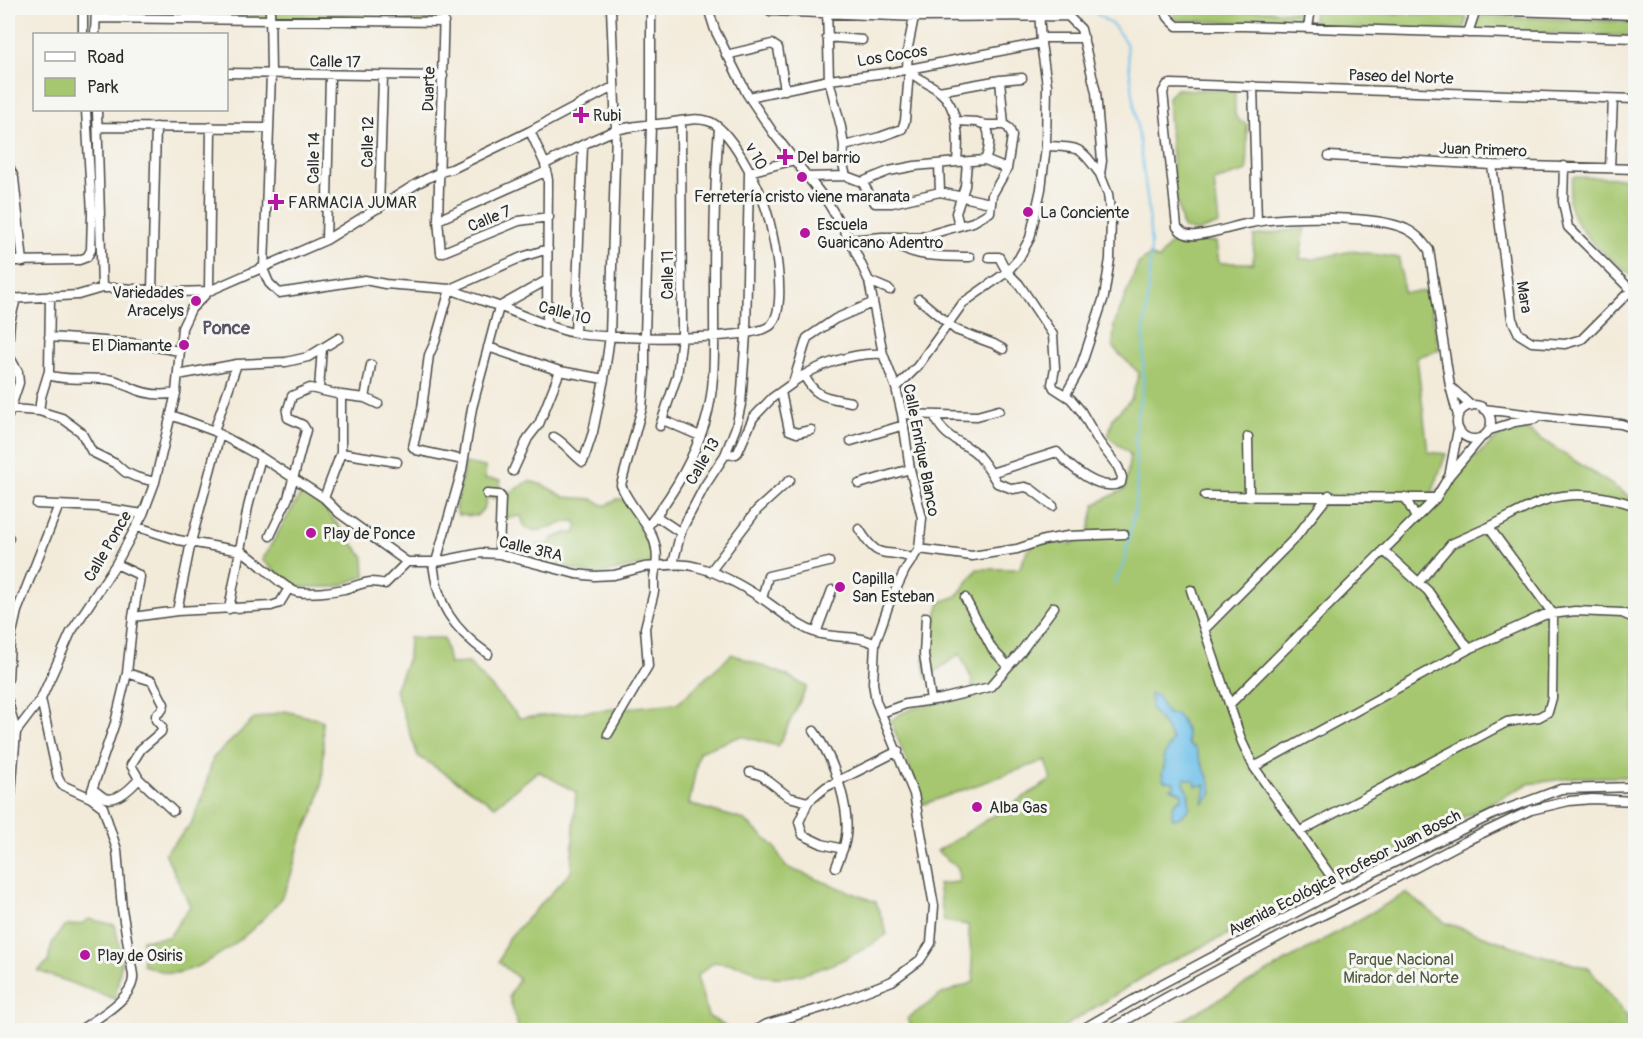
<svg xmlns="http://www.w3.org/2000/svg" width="1643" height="1038" font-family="Pangolin,sans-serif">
<rect width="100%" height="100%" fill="#f6f6f2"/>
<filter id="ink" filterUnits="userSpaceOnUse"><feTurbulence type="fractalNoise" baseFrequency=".0167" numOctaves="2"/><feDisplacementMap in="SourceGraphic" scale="12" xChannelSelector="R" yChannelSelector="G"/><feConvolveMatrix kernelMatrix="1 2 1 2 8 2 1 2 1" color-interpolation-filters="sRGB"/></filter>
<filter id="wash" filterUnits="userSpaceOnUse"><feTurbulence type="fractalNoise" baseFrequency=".008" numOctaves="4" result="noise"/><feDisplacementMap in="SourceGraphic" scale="24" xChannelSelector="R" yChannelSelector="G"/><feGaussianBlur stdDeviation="1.35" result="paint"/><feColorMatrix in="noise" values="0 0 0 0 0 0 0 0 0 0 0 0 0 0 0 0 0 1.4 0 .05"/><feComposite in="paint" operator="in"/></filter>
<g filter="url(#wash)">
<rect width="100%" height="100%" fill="#f3ebda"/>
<path fill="#a6c770" stroke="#68794e" stroke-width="1.5" d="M 97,8 L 270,8 L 270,19 L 98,18 Z
M 274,8 L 439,8 L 439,16 L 426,22 L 274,20 Z
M 1172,8 L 1173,8 L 1306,12 L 1303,25 L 1175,20 Z
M 1314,11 L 1462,16 L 1467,18 L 1465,28 L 1461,30 L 1312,28 Z
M 1480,16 L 1635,22 L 1635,36 L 1474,31 Z
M 1176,89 L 1235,91 L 1235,115 L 1239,121 L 1247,124 L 1247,171 L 1214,181 L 1219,224 L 1196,232 L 1183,228 L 1174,189 L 1168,97 Z
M 1573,177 L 1626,178 L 1626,198 L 1635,197 L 1635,278 C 1613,261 1571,231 1569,200 C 1569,193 1572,184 1573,177 Z
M 1305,228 L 1300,259 L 1313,259 L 1352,251 L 1399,258 L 1404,293 L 1428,291 L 1439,350 L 1417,357 L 1428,452 L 1446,454 L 1431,496 L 1515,422 L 1635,500 L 1635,777 L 1576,777 L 1528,784 L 1330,886 L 1161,966 L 1059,1030 L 913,1030 L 907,1019 L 942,994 L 974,982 L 968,925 L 944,921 L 938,884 L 959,882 L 958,868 L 937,851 L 1051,780 L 1046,760 L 924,804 L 891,722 C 902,705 952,701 972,698 L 972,680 L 960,654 L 926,678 L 924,658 L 940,602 L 957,596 L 977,569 L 1019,569 L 1027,551 L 1038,541 L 1072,544 L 1089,531 L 1095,504 L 1125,489 L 1130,454 L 1108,437 L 1113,418 L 1131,399 L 1139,373 L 1113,348 L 1114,325 L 1138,264 L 1150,255 L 1159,260 C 1162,255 1166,247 1171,243 C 1178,238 1205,242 1216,242 L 1219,263 L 1253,263 L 1254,236 Z
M 465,463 L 485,467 L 485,479 L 501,480 L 499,489 L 511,492 L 529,481 L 543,485 L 565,497 L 592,499 L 603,505 L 607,505 L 617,499 L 625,499 L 649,534 L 655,562 L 595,575 L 535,560 L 538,545 L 550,544 L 551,539 L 567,533 L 576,533 L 577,526 L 575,521 C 557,521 543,536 525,528 L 521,516 L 508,518 L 502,513 L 500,498 L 486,498 L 485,507 L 477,516 L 458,515 L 455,508 Z
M 302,492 L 308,492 L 315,497 L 364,557 L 365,576 L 336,587 L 294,587 L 262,560 Z
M 409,638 L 444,638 L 449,664 L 469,663 L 520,718 L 678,703 L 732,654 L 788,676 L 807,687 L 778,746 L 741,736 L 699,752 L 689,804 L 744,820 L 774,846 L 786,867 L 876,902 L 887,934 C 862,954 794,986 762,975 C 756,974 752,968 746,967 C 736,964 724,964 714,962 L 697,976 L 708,1016 L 731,1030 L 519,1030 L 509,996 L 519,979 L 499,962 L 507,940 L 571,872 L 576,792 L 538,771 L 495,806 L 418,756 L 395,690 L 408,658 Z
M 285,711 L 322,720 C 323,744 325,770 320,793 C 317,809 307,824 301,839 C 295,856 293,875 285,891 C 271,920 202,976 169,973 C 161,972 151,968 143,965 L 142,940 L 169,937 L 190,906 L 165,853 L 191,824 L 204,792 L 213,758 L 254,719 Z
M 1406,893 L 1446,923 L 1533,953 L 1589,968 L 1627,1016 L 1628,1030 L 1165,1030 Z
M 89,919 L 115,925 L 122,959 L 115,999 L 38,971 L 48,962 L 52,943 L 64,926 L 81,924 Z"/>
<path fill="#6fc1eb" stroke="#4d768b" stroke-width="1.5" d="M 1150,694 L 1159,697 L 1163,708 L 1168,714 L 1176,714 C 1185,723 1188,732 1188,744 L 1196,749 C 1200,765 1211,776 1212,793 L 1203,804 L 1206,785 L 1196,786 L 1195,781 L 1185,778 L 1184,783 L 1188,791 L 1190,807 L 1182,816 L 1174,819 L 1172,816 C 1172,807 1172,802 1182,798 L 1182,793 L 1171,788 L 1174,787 L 1174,782 L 1164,781 L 1162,774 L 1165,762 L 1163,758 L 1172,740 L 1168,731 L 1151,709 Z"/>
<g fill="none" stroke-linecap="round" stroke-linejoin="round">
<path stroke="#6fc1eb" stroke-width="2" d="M 1088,8 L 1114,26 L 1126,43 L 1148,204 L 1151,246 L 1147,309 L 1144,328 L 1143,389 L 1137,414 L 1135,438 L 1137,482 L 1135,508 L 1123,567 L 1114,583"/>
</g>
</g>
<g filter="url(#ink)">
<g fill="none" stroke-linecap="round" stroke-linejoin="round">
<defs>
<path id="minor" d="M 83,8 L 83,34
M 444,8 L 438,220 L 441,253 L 519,221 L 549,217
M 708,8 L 715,30 L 747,94 L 774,134 L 828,203 L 850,240 L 869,281 L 883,354 L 896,388 L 902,414 L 910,469 L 922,518 L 919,549 L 905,570 L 889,604 L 875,644 L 873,683 L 876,701 L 914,794 L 934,906 L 931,943 L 920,960 L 892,981 L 828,1006 L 767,1024 L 756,1030
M 767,8 L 770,11 L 919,17 L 1068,16 L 1081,29 L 1096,92 L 1102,161 L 1100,174 L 1108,194 L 1111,219 L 1110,259 L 1104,297 L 1080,369 L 1066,394
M 827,8 L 829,80 L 841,127 L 844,146 L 843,165 L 846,176 L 862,182 L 875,203 L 892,203 L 940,192 L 990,203
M 1167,8 C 1164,16 1171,20 1177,26 L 1244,26 L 1636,38
M 1420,8 L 1636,15
M 914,17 L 908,47 L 907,69 C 916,79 929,83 939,91 C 959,107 959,138 957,162
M 96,18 L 444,22
M 1308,28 L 1311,8
M 1468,33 L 1476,9
M 95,34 L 96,8
M 827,37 L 862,40
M 1041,38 L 1084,38
M 726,55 L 772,44 L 778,48 L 785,90
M 226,73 L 443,76
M 1000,80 L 1022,78
M 1253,86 L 1257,222
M 939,91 L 1000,80 L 1004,125
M 749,97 L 829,80 L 894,72 L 1041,43
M 97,110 L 102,288
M 98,127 L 268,128
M 530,131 L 545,164 L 548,180 L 547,325
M 844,146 L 880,137 L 902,129 L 905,121 L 909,72
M 1046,146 C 1082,148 1079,146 1100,174
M 1329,156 L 1492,165 L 1636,169
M 985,160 C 990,148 991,137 986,125
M 8,164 L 14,178 L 23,262
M 939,164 L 940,192
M 1492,165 L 1512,319 L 1519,334 L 1532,342 L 1565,344 L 1582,339 L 1630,291
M 1564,166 L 1563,202 L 1568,227 L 1636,295
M 1610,168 L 1613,99
M 808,177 L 846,176
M 862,182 L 889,171 L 915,166 L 957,162 L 985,160 L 1007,169
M 379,208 L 383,77
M 438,220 L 547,171
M 959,225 L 956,213 L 965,186 L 967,162
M 888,237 C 907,259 943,256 970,257
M 326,240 L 330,76
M 850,240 L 882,237 L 921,237 L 973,222 L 990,212 L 992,195 L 1007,169 L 1012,136 L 1009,128 L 1004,125 L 986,125 L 977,122 L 956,121
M 8,261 L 79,260 L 87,257 L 91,250 L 92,213 L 86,110
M 264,268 L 271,74 L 270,8
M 263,269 L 269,283 L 279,293 L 365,280 L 385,284 L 450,289 L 522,257 L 548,249
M 869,281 L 890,290
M 450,289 C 467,296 484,301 501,307 C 525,316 548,327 574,333 C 601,339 754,342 771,325 C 789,306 773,229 765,206 C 758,185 730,127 708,121 C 695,117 682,121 668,123 C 651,125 631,125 614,131 C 591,139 568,153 545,164
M 450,289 L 435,342 L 429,355 L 422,408 L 413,447 L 416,450 L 463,460
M 152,291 L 156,127
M 209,291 L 211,127
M 8,299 L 78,295 L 102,288 L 120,288 L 175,292 L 209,291 L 326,240 L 418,183 L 440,172 L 452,169 L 530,131 L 613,87
M 919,299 L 956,330 L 994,344 L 1003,349
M 575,333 L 583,146
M 49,337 L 131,343 L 180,351
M 8,346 L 10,322 L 16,298
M 488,347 L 560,371 L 604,379
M 8,354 L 18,372 L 19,383 L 8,416
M 48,375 C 69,382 91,376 113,380 C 119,381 124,385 130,387 C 144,394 161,396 176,393
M 178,375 L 237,364 L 286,362 L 308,357 L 339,338
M 804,375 C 816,399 827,397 851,402
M 793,382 C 817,365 853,352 883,354
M 896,388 L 917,367 L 963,303 L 1007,272 L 1019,258 L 1030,238 L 1041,189 L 1046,146 L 1047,85 L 1041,43 L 1039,8
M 319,389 L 322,348
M 1453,389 L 1471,406
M 781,392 L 789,430 L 797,433 L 811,430
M 341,395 L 365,398 L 378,404
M 365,398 L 371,365
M1457 422a17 17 0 1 1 34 0a17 17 0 1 1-34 0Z
M 11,409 L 39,411 L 62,418 L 81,432 L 92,452 L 116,464 L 125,472 L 136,477 L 155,482
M 1484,409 L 1556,418 L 1621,424 L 1636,429
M 39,411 L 41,397 L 49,371 L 50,296
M 902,414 L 977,416 L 999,410
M 171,415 L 214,431 L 261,457 L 324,498 L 339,513 L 407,562 L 436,562 L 481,553 L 499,554 L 576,574 L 594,576 L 614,575 L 644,567 L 656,566 C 662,531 632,514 621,485 L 642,408 L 645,373 L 645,337 L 651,125 L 651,8
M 934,415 C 944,437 954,438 972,450 C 981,456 985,465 991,473 L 1057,452 C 1070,467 1100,493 1121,483 L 1122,477 L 1118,467 L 1099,442 L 1081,411 L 1071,399 L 1054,388 L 1052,384 L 1055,368 L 1053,335 L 1019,284 L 1007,272 L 999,257 L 989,257
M 1458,416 L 1450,386 L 1429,250 C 1422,241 1417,234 1406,229 C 1377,215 1289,216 1256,222 C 1236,225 1217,233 1197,235 C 1189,236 1182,234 1177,227 L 1163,92 L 1167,85 L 1171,84 L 1636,99
M 663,420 L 700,436
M 660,426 L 677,376 L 682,336 L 681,121
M 1490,430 L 1515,422 L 1535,419
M 214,431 L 237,364
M 554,437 C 565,443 572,454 583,462 L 593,432 L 604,379 L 610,336 L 616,130 L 611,8
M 1248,437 L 1249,496
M 851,441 L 904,425
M 341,453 L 397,462
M 725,455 L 736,454 L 738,452 L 753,418 L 772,398 L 793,383 L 807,338 L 835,319 L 872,303
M 513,471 L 528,438 L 539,424 L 560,371
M 1450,472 L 1458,429
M 991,473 L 997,483 L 1013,489 L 1025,487 L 1031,489 L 1053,506
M 859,484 L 910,469
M 487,494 L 499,495 L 501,497 L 499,554
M 1205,496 L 1436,498
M 1405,497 L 1416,518
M 37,504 L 97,507 L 143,514
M 656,516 L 681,533
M 648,526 C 672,496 693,460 705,423 C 716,388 714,346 714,310 C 714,249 714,188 719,128
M 138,527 L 178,540 L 241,551 C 257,559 283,589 297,592 C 311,594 331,592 344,589 C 364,585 362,579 385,584 L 407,562
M 1489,527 C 1508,518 1528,505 1549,499 C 1576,491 1609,496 1636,506
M 859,529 C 881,565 884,546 913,559
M 270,536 L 288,498 L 306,430 L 303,425 L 288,418 L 287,412 L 292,396 L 310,388 L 341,395 L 341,453 L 324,498
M 8,538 L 9,538
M 919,549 L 972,556 L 1017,549 L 1044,540 L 1068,536 L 1124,534
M 1383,550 L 1428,591 L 1469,649
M 433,562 C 437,605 453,629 488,654
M 436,562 L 462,470 L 472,408 L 499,307 L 547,280
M 673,564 L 681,531 L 704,487 L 725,455 L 736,427 L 741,404 L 746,334 L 749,172 L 795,160
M 710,572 L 757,510 L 790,480
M 1191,590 L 1242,742 L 1254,767 L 1340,889
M 965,598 L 992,649 L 1008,666
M 762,599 L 768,576 L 829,562
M 229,609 L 248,507 L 261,457
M 177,611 L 191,542 L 220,434
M 133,617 L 177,611 L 271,606 L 280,603 L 289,588
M 926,617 L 924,655 L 931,700
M 1205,629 L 1295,538 L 1329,495
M 816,633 L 832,590
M 8,679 L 10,642 L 17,611 L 59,505
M 41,699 L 58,778 L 62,785 L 91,798 L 103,807 L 117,850 L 122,909 L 133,975 C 135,998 97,1018 80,1030
M 8,701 L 16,732
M 1230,704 L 1436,498 L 1449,476 L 1480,439
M 881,713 L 906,704 L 941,699 L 990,687 L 1020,653 L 1054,607
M 608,734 L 648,666 L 645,628 L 654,592 L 654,577 L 656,566 C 670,565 684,563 697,567 C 721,573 754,592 774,607 C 788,617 801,628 817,633 C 836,639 858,634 875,644
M 1254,767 L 1469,649 L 1544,615 L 1575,611 L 1622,613 L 1636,619
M 750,772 L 762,776 L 789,797 L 808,802 L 799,822 L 803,835 L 822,844 L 843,849 C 855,816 834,759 814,731
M 139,779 L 173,811
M 92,790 C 97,791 100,796 105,798 C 118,802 132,787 139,779 L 131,765 L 141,749 L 161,732 L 162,727 L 156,720 L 156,715 L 162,710 L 164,704 L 152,681 L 127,673
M 91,798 L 92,790 L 115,723 L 127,673 L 133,617 L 140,577 L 137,574 L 116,564
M 808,802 L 826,787 L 898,751
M 8,806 L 11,794 L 16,732 L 41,699 L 71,632 L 116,564 L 143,514 L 155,482 L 176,393 L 182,328 L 191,309 L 209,291
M 1301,831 L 1507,722 L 1539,717 L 1548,712 L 1552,698 L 1553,614 L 1489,527 L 1451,544 L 1419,582
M 836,867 L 843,849
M 1081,1030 L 1154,988 L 1340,889 L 1496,813 L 1561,789 L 1636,787
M 1109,1030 L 1167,997 L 1288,932 L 1362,896 L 1466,841 L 1531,810 L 1569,801 L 1592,799 L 1636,801"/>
</defs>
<use href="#minor" stroke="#494845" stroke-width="11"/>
<use href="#minor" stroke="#fff" stroke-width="8"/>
</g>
</g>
<g fill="#b5179e" stroke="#f6f6f2" stroke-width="2">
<path d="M578 106h6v6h6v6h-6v6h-6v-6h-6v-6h6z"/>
<path d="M782 148h6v6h6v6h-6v6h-6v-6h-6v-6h6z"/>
<circle cx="802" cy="177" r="6"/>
<path d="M273 193h6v6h6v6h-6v6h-6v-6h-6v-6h6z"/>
<circle cx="1028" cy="212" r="6"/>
<circle cx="805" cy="233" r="6"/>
<circle cx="196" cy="301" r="6"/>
<circle cx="184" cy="345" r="6"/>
<circle cx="311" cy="533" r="6"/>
<circle cx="840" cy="587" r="6"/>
<circle cx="977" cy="807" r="6"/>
<circle cx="85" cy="955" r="6"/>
</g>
<g text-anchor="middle" stroke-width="6" stroke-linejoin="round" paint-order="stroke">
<g font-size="16" fill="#2b2b2b" stroke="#f6f6f2">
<text transform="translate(892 55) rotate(-9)" y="6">Los Cocos</text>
<text transform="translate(335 61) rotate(1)" y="6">Calle 17</text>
<text transform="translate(1401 76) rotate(2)" y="6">Paseo del Norte</text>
<text transform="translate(428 89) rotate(-88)" y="6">Duarte</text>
<text transform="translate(367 142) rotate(-89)" y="6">Calle 12</text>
<text transform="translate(1483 149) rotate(2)" y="6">Juan Primero</text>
<text transform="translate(757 156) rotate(61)" y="6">v 10</text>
<text transform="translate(313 158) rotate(-89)" y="6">Calle 14</text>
<text transform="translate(489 218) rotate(-22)" y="6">Calle 7</text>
<text transform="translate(667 275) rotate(-90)" y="6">Calle 11</text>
<text transform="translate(1525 297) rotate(81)" y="6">Mara</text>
<text transform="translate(565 312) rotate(14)" y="6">Calle 10</text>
<text transform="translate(922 450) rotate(79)" y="6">Calle Enrique Blanco</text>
<text transform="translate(702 461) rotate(-60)" y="6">Calle 13</text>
<text transform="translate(107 546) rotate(-60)" y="6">Calle Ponce</text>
<text transform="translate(531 548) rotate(13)" y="6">Calle 3RA</text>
<text transform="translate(1344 872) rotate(-27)" y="6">Avenida Ecológica Profesor Juan Bosch</text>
</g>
<g font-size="16" fill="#2b2b2b" stroke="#f6f6f2" text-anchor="start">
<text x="593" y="121">Rubi</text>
<text x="797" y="163">Del barrio</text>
<text x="802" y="202" text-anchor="middle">Ferretería cristo viene maranata</text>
<text x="288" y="208">FARMACIA JUMAR</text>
<text x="1040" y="218">La Conciente</text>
<text x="817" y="230">Escuela<tspan x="817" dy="18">Guaricano Adentro</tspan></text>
<text x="184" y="298" text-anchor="end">Variedades<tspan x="184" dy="18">Aracelys</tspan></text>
<text x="172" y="351" text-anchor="end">El Diamante</text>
<text x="323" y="539">Play de Ponce</text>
<text x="852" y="584">Capilla<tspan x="852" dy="18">San Esteban</tspan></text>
<text x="989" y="813">Alba Gas</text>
<text x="97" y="961">Play de Osiris</text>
</g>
<g font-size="16" fill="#505a40" stroke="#f6f6f2">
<text x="1401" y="965">Parque Nacional<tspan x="1401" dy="18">Mirador del Norte</tspan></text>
</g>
<g font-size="18" font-weight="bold" fill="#5c5466" stroke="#f6f6f2">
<text x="226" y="334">Ponce</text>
</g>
</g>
<rect width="1643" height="1038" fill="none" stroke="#f6f6f2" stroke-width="30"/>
<rect x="33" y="33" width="195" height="78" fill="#f6f6f2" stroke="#a5a5a2" stroke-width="1.5"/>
<rect x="45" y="52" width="30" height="9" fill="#ffffff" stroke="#a5a5a2" stroke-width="1.5"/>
<text x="87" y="63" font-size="18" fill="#2b2b2b">Road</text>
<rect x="45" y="78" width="30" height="18" fill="#a6c770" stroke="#a5a5a2" stroke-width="1.5"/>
<text x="87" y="93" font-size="18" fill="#2b2b2b">Park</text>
</svg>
